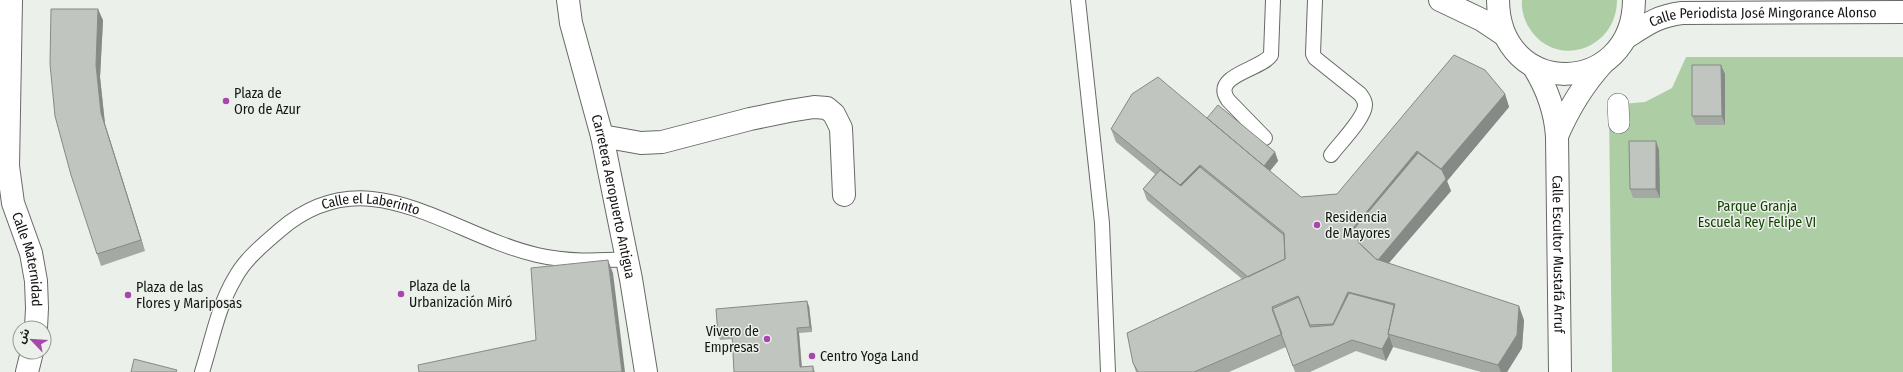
<svg xmlns="http://www.w3.org/2000/svg" width="1903" height="372" font-family="'Fira Sans Condensed','Noto Sans Arabic',sans-serif">
<rect width="100%" height="100%" fill="#ecf0eb"/>
<path fill="#adcda5" d="M 1522,0 L 1617,0 C 1617,50 1554,71 1528,26 C 1524,19 1521,9 1522,0 Z
M 1686,57 L 1903,57 L 1903,372 L 1612,372 L 1609,105 L 1645,102 L 1672,88 Z"/>
<g fill="none" stroke-linecap="round" stroke-linejoin="round">
<defs>
<g id="service">
<path d="M 1078,0 L 1102,223 L 1108,372"/>
<path d="M 1315,0 L 1313,54 L 1315,58 L 1360,94 C 1363,98 1365,100 1365,105 C 1365,118 1339,144 1331,155"/>
<path d="M 1265,138 L 1228,100 C 1211,75 1261,70 1271,55 L 1273,0"/>
<path id="s1" d="M 202,372 C 212,341 218,306 235,278 C 245,259 264,244 280,230 C 368,155 447,234 537,255 C 567,262 596,261 627,259"/>
</g>
<path id="pedestrian" d="M 1618,104 L 1619,123"/>
<g id="minor">
<path id="s2" d="M 11,0 L 8,166 L 13,203 L 31,253 L 36,281 L 37,308 L 36,328"/>
<path id="s3" d="M 568,0 L 571,23 L 602,136 L 631,279 L 646,372"/>
<path id="s4" d="M 1533,66 C 1547,88 1555,109 1557,136 L 1560,372"/>
<path d="M 602,136 L 641,143 L 662,142 L 750,119 L 789,111 L 814,107 L 827,108 L 834,114 L 841,128 L 844,195"/>
<path d="M 1557,136 C 1569,108 1583,85 1603,63"/>
<path d="M 27,372 L 32,352"/>
</g>
<g id="tertiary">
<path d="M 1440,0 L 1482,20 L 1503,34"/>
<path d="M 1498,0 C 1499,100 1633,97 1634,0"/>
<path id="s5" d="M 1627,37 C 1647,24 1658,16 1682,13 L 1903,12"/>
</g>
</defs>
<use href="#service" stroke="#666a65" stroke-width="16"/>
<use href="#pedestrian" stroke="#666a65" stroke-width="22"/>
<use href="#minor" stroke="#666a65" stroke-width="24"/>
<use href="#tertiary" stroke="#666a65" stroke-width="24"/>
<use href="#service" stroke="#fff" stroke-width="14"/>
<use href="#pedestrian" stroke="#fff" stroke-width="21"/>
<use href="#minor" stroke="#fff" stroke-width="22"/>
<use href="#tertiary" stroke="#fff" stroke-width="22"/>
</g>
<path fill="#a5a9a4" d="M 51,9 L 103,20 L 100,77 L 105,124 L 145,251 L 101,266 L 97,254 Z
M 1725,74 L 1725,125 L 1696,125 L 1692,116 Z
M 1505,94 L 1509,107 L 1447,181 L 1451,191 L 1389,263 L 1524,320 L 1522,348 L 1507,372 L 1481,372 L 1393,347 L 1386,361 L 1356,351 L 1310,372 L 1295,372 L 1286,347 L 1229,372 L 1136,372 L 1133,363 L 1242,279 L 1147,200 L 1143,189 L 1155,174 L 1116,142 L 1111,129 L 1207,118 L 1275,152 L 1278,161 L 1270,171 L 1301,197 L 1337,194 Z
M 1659,150 L 1660,198 L 1633,198 L 1630,189 Z
M 809,306 L 812,332 L 799,333 L 802,367 L 813,366 L 815,372 L 734,372 L 733,339 L 720,340 L 718,335 Z"/>
<path fill="#868a86" d="M 98,9 L 103,20 L 100,77 L 105,124 L 145,251 L 141,240 L 101,113 L 96,65 Z
M 1721,65 L 1725,74 L 1725,125 L 1722,116 Z
M 1505,94 L 1509,107 L 1447,181 L 1451,191 L 1381,272 L 1377,261 L 1445,180 L 1441,169 Z
M 1656,141 L 1659,150 L 1660,198 L 1656,189 Z
M 1417,151 L 1422,164 L 1358,240 L 1354,227 Z
M 1275,152 L 1278,161 L 1265,177 L 1262,168 Z
M 1200,165 L 1205,178 L 1185,198 L 1180,185 Z
M 608,260 L 613,273 L 625,372 L 622,372 Z
M 1348,292 L 1353,305 L 1337,337 L 1333,324 Z
M 807,301 L 809,306 L 812,332 L 810,327 Z
M 1519,306 L 1524,320 L 1522,348 L 1507,372 L 1501,372 L 1498,365 Z
M 797,328 L 799,333 L 802,372 L 800,367 Z
M 1389,336 L 1393,347 L 1386,361 L 1382,349 Z"/>
<path fill="#c0c5bf" stroke="#868a86" d="M 51,9 L 98,9 L 96,65 L 101,113 L 141,240 L 97,254 L 71,175 L 55,116 L 50,64 Z
M 1454,55 L 1485,70 L 1505,94 L 1441,169 L 1417,151 L 1354,227 L 1359,243 L 1376,259 L 1519,306 L 1517,335 L 1498,365 L 1388,334 L 1395,304 L 1348,292 L 1333,324 L 1310,325 L 1298,296 L 1272,307 L 1282,334 L 1194,372 L 1138,372 L 1133,363 L 1127,333 L 1285,259 L 1284,233 L 1200,165 L 1180,185 L 1111,129 L 1132,94 L 1158,77 L 1301,197 L 1337,194 Z
M 1692,65 L 1721,65 L 1722,116 L 1692,116 Z
M 1218,105 L 1275,152 L 1264,166 L 1207,118 Z
M 1629,141 L 1656,141 L 1656,189 L 1630,189 Z
M 1418,153 L 1442,170 L 1446,179 L 1378,260 L 1376,259 L 1359,243 L 1354,229 Z
M 1200,167 L 1284,235 L 1285,259 L 1248,277 L 1143,189 L 1160,170 L 1181,186 Z
M 608,260 L 622,372 L 419,372 L 418,365 L 536,340 L 531,268 Z
M 1349,293 L 1394,305 L 1388,334 L 1389,336 L 1382,349 L 1352,340 L 1293,366 L 1272,309 L 1299,297 L 1310,327 L 1333,325 Z
M 807,301 L 810,327 L 797,328 L 800,367 L 813,366 L 813,372 L 734,372 L 732,334 L 718,335 L 716,309 Z
M 134,359 L 177,370 L 176,372 L 131,372 Z"/>
<g fill="#a747ae" stroke="#ecf0eb" stroke-width="1.5">
<circle cx="226" cy="101" r="4"/>
<circle cx="1317" cy="225" r="4"/>
<circle cx="401" cy="294" r="4"/>
<circle cx="128" cy="295" r="4"/>
<circle cx="767" cy="339" r="4"/>
<circle cx="812" cy="356" r="4"/>
</g>
<g text-anchor="middle" stroke-width="3" stroke-linejoin="round" paint-order="stroke">
<g font-size="14" fill="#151614" stroke="#ecf0eb">
<text dy="5" stroke="none"><textPath href="#s5" startOffset="141">Calle Periodista José Mingorance Alonso</textPath></text>
<text dy="5" stroke="none"><textPath href="#s3" startOffset="202">Carretera Aeropuerto Antigua</textPath></text>
<text dy="5" stroke="none"><textPath href="#s1" startOffset="265">Calle el Laberinto</textPath></text>
<text dy="5" stroke="none"><textPath href="#s4" startOffset="193">Calle Escultor Mustafá Arruf</textPath></text>
<text dy="5" stroke="none"><textPath href="#s2" startOffset="262">Calle Maternidad</textPath></text>
</g>
<g font-size="14" fill="#151614" stroke="#ecf0eb" text-anchor="start">
<text x="234" y="98">Plaza de<tspan x="234" dy="16">Oro de Azur</tspan></text>
<text x="1325" y="222">Residencia<tspan x="1325" dy="16">de Mayores</tspan></text>
<text x="409" y="291">Plaza de la<tspan x="409" dy="16">Urbanización Miró</tspan></text>
<text x="136" y="292">Plaza de las<tspan x="136" dy="16">Flores y Mariposas</tspan></text>
<text x="759" y="336" text-anchor="end">Vivero de<tspan x="759" dy="16">Empresas</tspan></text>
<text x="820" y="361">Centro Yoga Land</text>
</g>
<g font-size="14" fill="#113e01" stroke="#ecf0eb">
<text x="1757" y="211">Parque Granja<tspan x="1757" dy="16">Escuela Rey Felipe VI</tspan></text>
</g>
</g>
<g transform="translate(32 340) rotate(295)"><circle r="19" fill="#ecf0eb" stroke="#969995"/>
<path d="M0-3L7 15L0 10L-7 15Z" fill="#a747ae"/>
<text y="-6" font-size="11" font-weight="bold" text-anchor="middle" fill="#151614">ش</text>
</g>
</svg>
